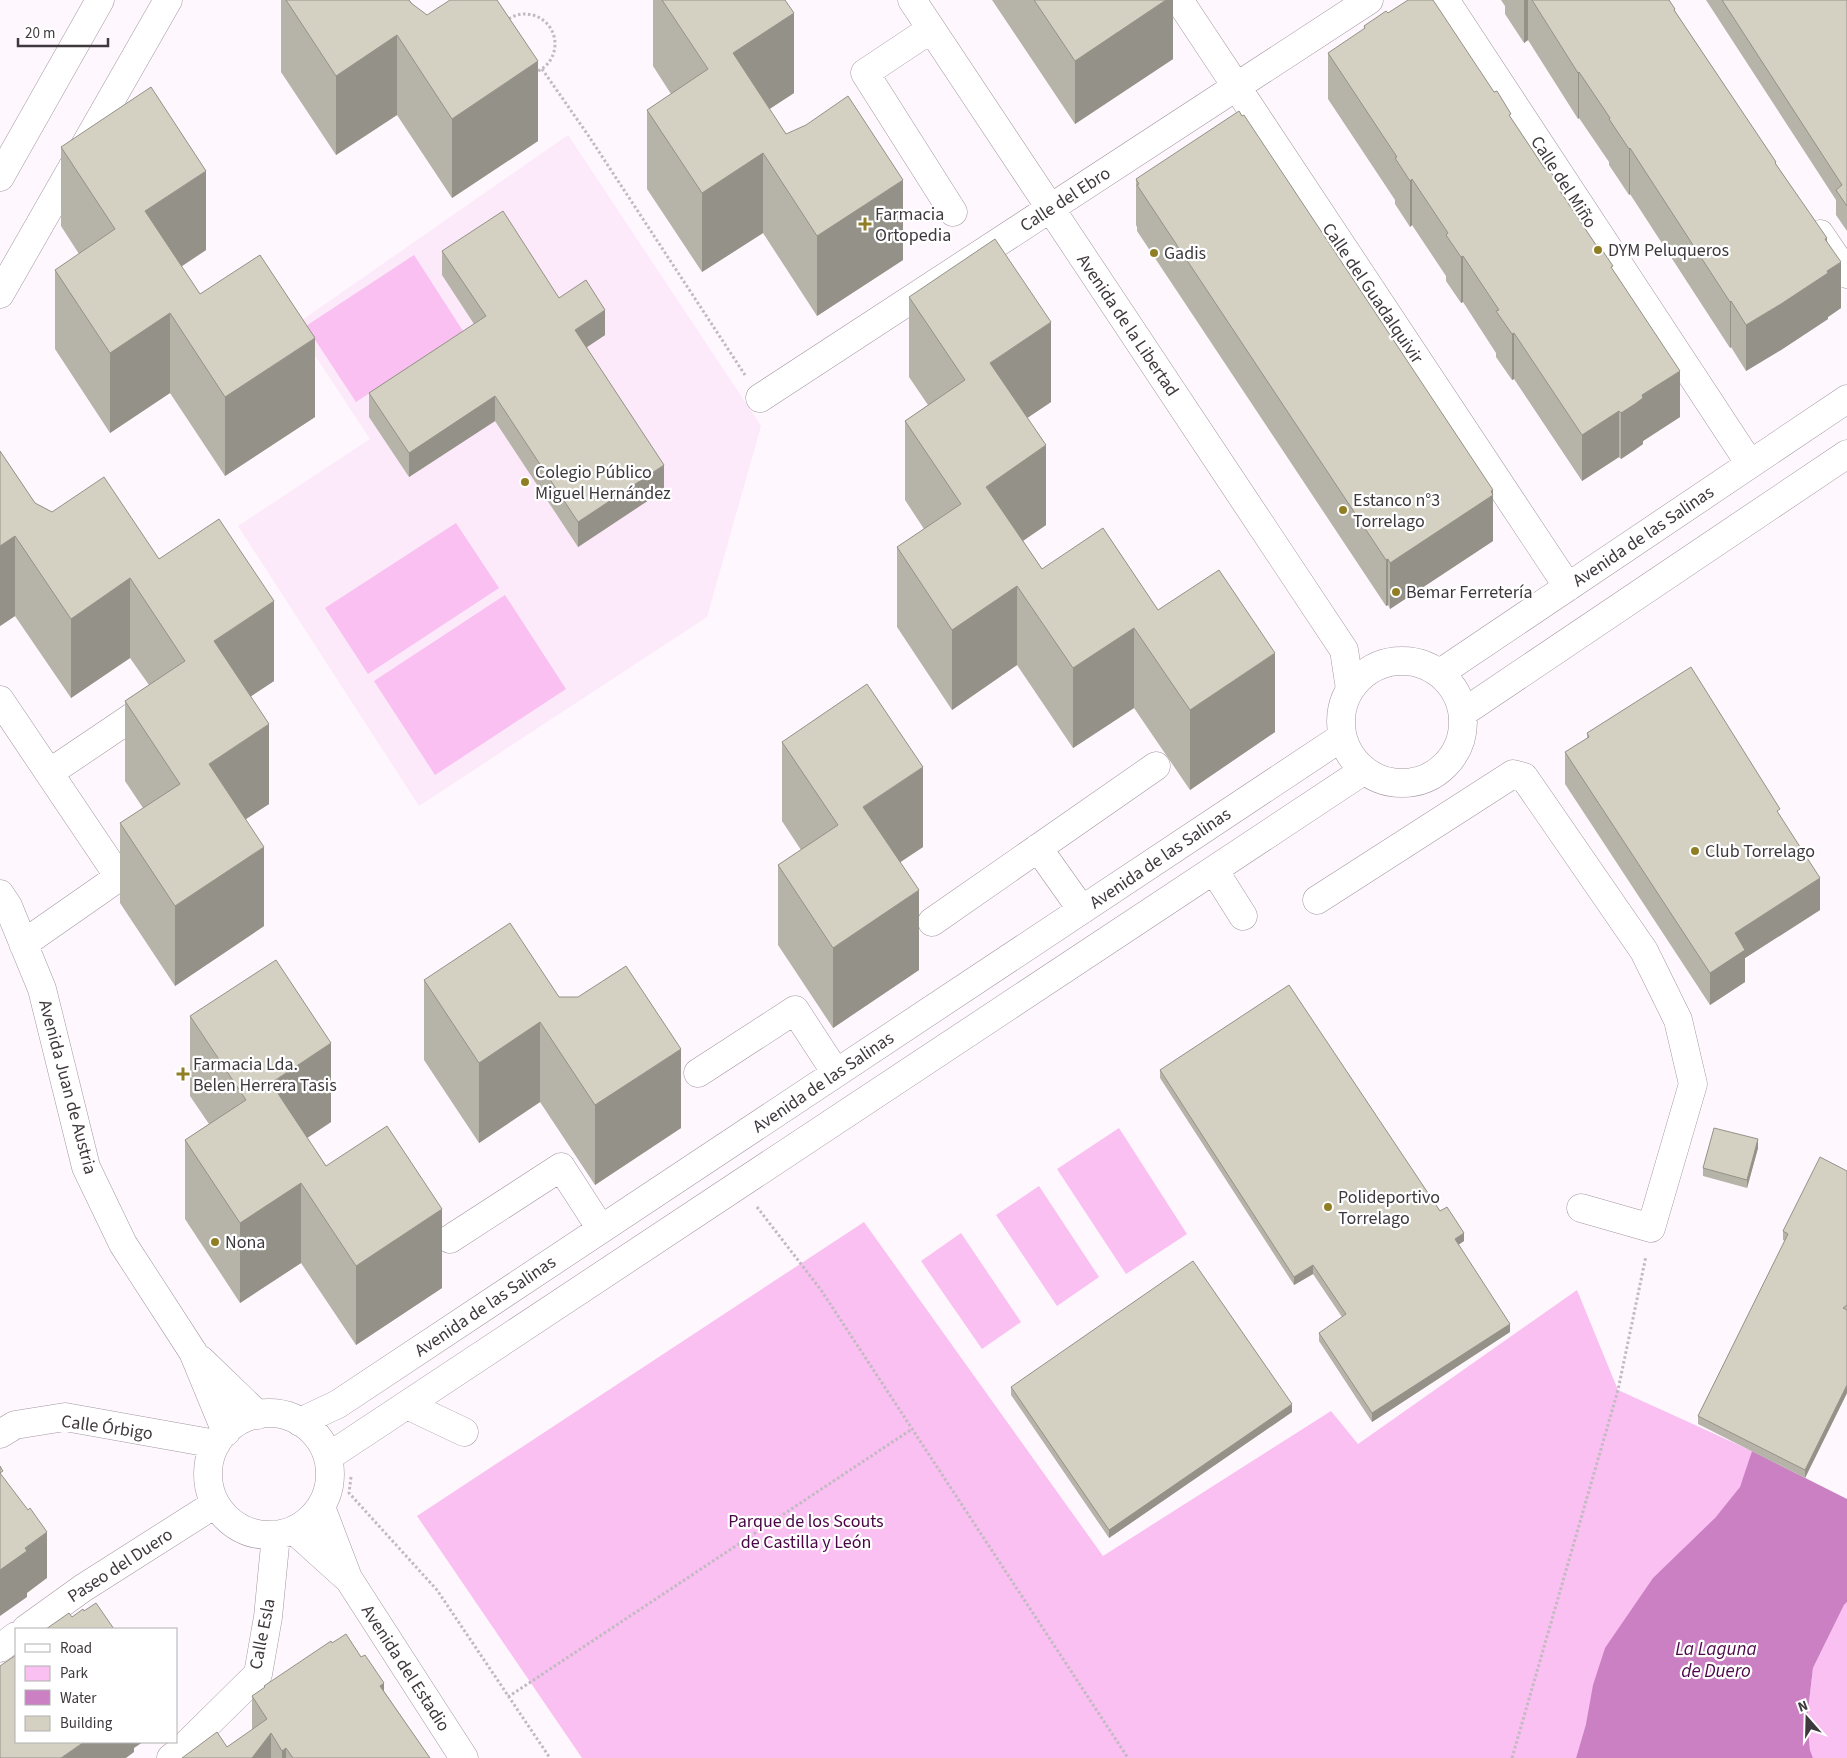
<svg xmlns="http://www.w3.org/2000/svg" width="1847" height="1758" font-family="'Source Sans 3',sans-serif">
<rect width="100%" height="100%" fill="#fff7fe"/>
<path fill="#fce9f9" d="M 568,135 L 761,426 L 707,617 L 419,806 L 238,526 L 370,439 L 295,325 Z"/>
<path fill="#f9c0f1" d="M 414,255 L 463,331 L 356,402 L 306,326 Z
M 456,523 L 499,588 L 368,674 L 325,608 Z
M 505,595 L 566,689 L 435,775 L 374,681 Z
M 1119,1128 L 1187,1234 L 1126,1274 L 1057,1169 Z
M 1039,1186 L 1099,1277 L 1057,1306 L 996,1215 Z
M 864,1222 L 1103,1556 L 1331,1411 L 1358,1444 L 1577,1290 L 1618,1390 L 1752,1451 L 1741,1487 L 1715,1518 L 1586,1724 L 1576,1758 L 582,1758 L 417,1516 Z
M 961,1233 L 1021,1322 L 982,1349 L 921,1261 Z
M 1847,1602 L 1847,1758 L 1813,1758 L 1810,1750 L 1807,1719 L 1813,1668 L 1844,1605 Z"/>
<path fill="#ca80c2" d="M 1752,1451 L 1847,1499 L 1847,1602 L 1844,1605 L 1813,1668 L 1807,1719 L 1810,1750 L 1813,1758 L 1576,1758 L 1586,1724 L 1593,1685 L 1605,1648 L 1653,1578 L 1715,1518 L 1740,1487 Z"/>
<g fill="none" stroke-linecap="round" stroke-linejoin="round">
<defs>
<path id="minor" d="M 912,0 L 1344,650 L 1350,689
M 1179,0 L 1568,587
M 1445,0 L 1750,464
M 931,29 L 865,73 L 953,212
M 0,177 L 100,0
M 1820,234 L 1847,274
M 0,294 L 168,0
M 760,398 L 1369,0
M1341 722a61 61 0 1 1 122 0a61 61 0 1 1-122 0Z
M 1440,673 L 1847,399
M 0,700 L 119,877 L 23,944
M 1464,712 L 1847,454
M 49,773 L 135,715
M 1038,848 L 1082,910
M 1214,870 L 1243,916
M 0,894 L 8,906 L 42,989 L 86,1167 L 123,1244 L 193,1352 L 226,1432
M 1317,900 L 1513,774 L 1524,777 L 1644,951 L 1678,1020 L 1693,1084 L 1651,1228 L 1581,1208
M 932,922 L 1156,766
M 698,1073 L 795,1010 L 836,1073
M 450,1239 L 561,1167 L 601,1229
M 201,1360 L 258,1415
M 407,1405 L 464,1432
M208 1474a61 61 0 1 1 122 0a61 61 0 1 1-122 0Z
M 300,1422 L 338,1404 L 1342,737
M 0,1434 L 15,1425 L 65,1417 L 216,1444
M 328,1457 L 1363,771
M 321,1507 L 348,1578 L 464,1758
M 294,1530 L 345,1576
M 26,1629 L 83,1588 L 215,1504
M 0,1648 L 16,1636
M 171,1758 L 180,1751 L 258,1674 L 268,1617 L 276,1535"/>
</defs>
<use href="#minor" stroke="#a397a1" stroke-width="29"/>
<path stroke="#c1bac0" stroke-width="3" stroke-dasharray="2.5 2.5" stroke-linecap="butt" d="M495 44a30 30 0 1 1 60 0a30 30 0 1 1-60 0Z
M 542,69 L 588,135 L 745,375
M 757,1207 L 821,1290 L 1128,1758
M 351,1477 L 349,1493 L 437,1590 L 550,1758
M 508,1697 L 912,1429
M 1512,1758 L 1618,1390 L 1646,1256"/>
<use href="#minor" stroke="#fff" stroke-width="28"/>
</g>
<path fill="#b6b4a8" d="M 281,0 L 409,0 L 538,141 L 452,198 L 397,115 L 336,155 L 281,72 Z
M 653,0 L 785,0 L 794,93 L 769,109 L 786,134 L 903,260 L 817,316 L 763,233 L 702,272 L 647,189 L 647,110 L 671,94 L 653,66 Z
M 992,0 L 1173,0 L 1173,59 L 1075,124 Z
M 1501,0 L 1669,0 L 1675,11 L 1827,241 L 1841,308 L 1828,317 L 1828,319 L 1781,350 L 1746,371 L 1731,347 L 1730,348 L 1630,194 L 1629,195 L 1609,165 L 1609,162 L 1579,118 L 1578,119 L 1528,40 L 1524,43 L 1505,14 L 1505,6 Z
M 1706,0 L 1847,0 L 1847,231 L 1836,215 L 1836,200 Z
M 1388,13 L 1511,118 L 1613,271 L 1680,417 L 1643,441 L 1643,444 L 1635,450 L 1621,459 L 1619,457 L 1582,481 L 1514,379 L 1512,380 L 1496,357 L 1496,353 L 1463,302 L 1461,303 L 1446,281 L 1446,276 L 1412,225 L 1410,227 L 1395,204 L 1395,200 L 1328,99 L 1328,53 L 1364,30 L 1364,26 Z
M 61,147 L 206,250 L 181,267 L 200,294 L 315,417 L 225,476 L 170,393 L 110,433 L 55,349 L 55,270 L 79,254 L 61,226 Z
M 1136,179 L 1493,494 L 1493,541 L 1390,609 L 1388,605 L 1386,606 L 1137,231 L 1137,227 L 1136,225 Z
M 442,251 L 559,298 L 605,335 L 587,347 L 664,490 L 578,547 L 495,421 L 409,477 L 369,417 L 369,393 L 474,324 L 442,275 Z
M 909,297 L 1051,402 L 1027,418 L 1046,525 L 1023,541 L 1042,569 L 1158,610 L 1275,732 L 1190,790 L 1134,708 L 1073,748 L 1017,665 L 952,710 L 897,627 L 897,547 L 924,529 L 905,500 L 905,421 L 928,405 L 909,377 Z
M 0,451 L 35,503 L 52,512 L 159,559 L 274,681 L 251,696 L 269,804 L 246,819 L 264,926 L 175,986 L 120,903 L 120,823 L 143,808 L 125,781 L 125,701 L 149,685 L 130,658 L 71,698 L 15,616 L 0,626 Z
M 1587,733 L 1780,816 L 1820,910 L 1745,958 L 1745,982 L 1710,1005 L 1565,784 L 1565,752 L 1587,739 Z
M 782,742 L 923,847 L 900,862 L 919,970 L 833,1028 L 778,945 L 778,865 L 801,850 L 782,821 Z
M 424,980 L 559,997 L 681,1128 L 595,1185 L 540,1102 L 479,1143 L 424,1060 Z
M 190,1016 L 331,1122 L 307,1138 L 326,1166 L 442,1288 L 356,1345 L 301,1263 L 240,1303 L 185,1219 L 185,1140 L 209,1124 L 190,1096 Z
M 1160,1070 L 1440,1211 L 1464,1241 L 1458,1245 L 1510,1332 L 1372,1422 L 1319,1341 L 1319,1333 L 1342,1317 L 1313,1274 L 1294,1285 L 1160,1078 Z
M 1758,1148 L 1747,1188 L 1703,1176 L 1703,1168 Z
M 1847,1171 L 1847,1393 L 1805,1478 L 1698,1424 L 1698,1416 L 1785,1241 L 1783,1240 L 1783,1231 Z
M 1011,1387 L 1292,1412 L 1109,1538 L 1011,1395 Z
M 264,1686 L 384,1691 L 430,1758 L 182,1758 L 227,1747 L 252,1730 L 252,1696 L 264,1688 Z"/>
<path fill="#949288" d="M 1164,0 L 1173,0 L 1173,59 L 1075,124 L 1075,61 Z
M 1524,0 L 1528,0 L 1528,40 L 1524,43 Z
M 794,13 L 794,93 L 733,133 L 733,53 Z
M 397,35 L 397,115 L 336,155 L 336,76 Z
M 538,61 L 538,141 L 452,198 L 452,119 Z
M 1579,72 L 1579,118 L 1578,119 L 1578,73 Z
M 1630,148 L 1630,194 L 1629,195 L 1629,149 Z
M 763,153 L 763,233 L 702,272 L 702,193 Z
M 206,171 L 206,250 L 145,290 L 145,211 Z
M 1412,179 L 1412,225 L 1410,227 L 1410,181 Z
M 903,180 L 903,260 L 817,316 L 817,236 Z
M 1827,238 L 1827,273 L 1827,271 L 1841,262 L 1841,308 L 1828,317 L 1828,319 L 1781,350 L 1746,371 L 1746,325 Z
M 1463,256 L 1463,302 L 1461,303 L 1461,257 Z
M 1731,301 L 1731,347 L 1730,348 L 1730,302 Z
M 605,310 L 605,335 L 575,355 L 575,330 Z
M 170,313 L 170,393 L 110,433 L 110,353 Z
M 1051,322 L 1051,402 L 990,443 L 990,363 Z
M 1514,333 L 1514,379 L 1512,380 L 1512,334 Z
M 315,338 L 315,417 L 225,476 L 225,397 Z
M 1680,371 L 1680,417 L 1643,441 L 1643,444 L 1621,459 L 1621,413 L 1642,395 Z
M 495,396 L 495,421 L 409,477 L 409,453 Z
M 1619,411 L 1619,457 L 1582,481 L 1582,435 Z
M 1046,445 L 1046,525 L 986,566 L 986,487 Z
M 664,465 L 664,490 L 578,547 L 578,522 Z
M 1493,490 L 1493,541 L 1390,609 L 1390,563 Z
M 15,536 L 15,616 L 0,626 L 0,546 Z
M 1388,559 L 1388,605 L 1386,606 L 1386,560 Z
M 130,578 L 130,658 L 71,698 L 71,619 Z
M 1017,586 L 1017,665 L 952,710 L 952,630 Z
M 274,601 L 274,681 L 214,721 L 214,641 Z
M 1134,628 L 1134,708 L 1073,748 L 1073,668 Z
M 1275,653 L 1275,732 L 1190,790 L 1190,710 Z
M 269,724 L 269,804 L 209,843 L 209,764 Z
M 923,767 L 923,847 L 863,887 L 863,807 Z
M 264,847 L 264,926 L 175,986 L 175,906 Z
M 1820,878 L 1820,910 L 1745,958 L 1745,982 L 1710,1005 L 1710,973 L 1735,933 Z
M 919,890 L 919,970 L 833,1028 L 833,948 Z
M 540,1022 L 540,1102 L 479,1143 L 479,1063 Z
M 331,1043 L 331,1122 L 271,1162 L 271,1083 Z
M 681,1049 L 681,1128 L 595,1185 L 595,1105 Z
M 1758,1139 L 1758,1148 L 1747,1188 L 1747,1180 Z
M 301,1183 L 301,1263 L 240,1303 L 240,1223 Z
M 442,1209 L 442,1288 L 356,1345 L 356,1266 Z
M 1464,1233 L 1464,1241 L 1455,1247 L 1455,1239 Z
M 1313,1265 L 1313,1274 L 1294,1285 L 1294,1277 Z
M 1510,1324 L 1510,1332 L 1372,1422 L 1372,1413 Z
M 1847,1385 L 1847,1393 L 1805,1478 L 1805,1470 Z
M 1292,1404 L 1292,1412 L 1109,1538 L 1109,1530 Z
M 47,1532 L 47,1578 L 27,1593 L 27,1597 L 0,1616 L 0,1570 L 25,1548 Z
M 384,1683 L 384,1718 L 380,1686 Z
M 271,1733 L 271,1758 L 252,1758 Z
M 84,1742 L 143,1742 L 134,1748 L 134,1752 L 126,1758 L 61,1758 Z
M 286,1748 L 286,1758 L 282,1758 L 282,1751 Z"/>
<path fill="#d4d1c3" stroke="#949288" d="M 286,0 L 409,0 L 411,3 L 427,15 L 450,0 L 497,0 L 538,61 L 452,119 L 397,35 L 336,76 Z
M 662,0 L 785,0 L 794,13 L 733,53 L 786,134 L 806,125 L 848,96 L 903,180 L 817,236 L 763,153 L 702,193 L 647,110 L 708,69 Z
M 1034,0 L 1166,0 L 1075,61 Z
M 1408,0 L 1433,0 L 1494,92 L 1497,91 L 1511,114 L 1509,115 L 1545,169 L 1547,167 L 1563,189 L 1560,191 L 1596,245 L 1598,244 L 1613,266 L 1611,267 L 1680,371 L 1642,395 L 1643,398 L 1635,404 L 1621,413 L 1619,411 L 1582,435 L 1514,333 L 1512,334 L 1496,311 L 1499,310 L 1463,256 L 1461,257 L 1446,235 L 1448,233 L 1412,179 L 1410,181 L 1395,158 L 1397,157 L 1328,53 L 1365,28 L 1364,26 L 1386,11 L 1388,13 Z
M 1532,0 L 1669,0 L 1675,9 L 1674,10 L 1776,162 L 1775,163 L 1827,238 L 1825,239 L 1841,262 L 1827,271 L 1828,273 L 1781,304 L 1746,325 L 1731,301 L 1730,302 L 1630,148 L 1629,149 L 1609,119 L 1610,118 L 1579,72 L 1578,73 Z
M 1722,0 L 1847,0 L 1847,206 L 1836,190 L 1842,185 Z
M 151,87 L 206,171 L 145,211 L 200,294 L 260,255 L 315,338 L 225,397 L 170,313 L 110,353 L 55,270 L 115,229 L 61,147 Z
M 1239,111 L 1242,116 L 1244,115 L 1493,490 L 1491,491 L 1493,495 L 1390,563 L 1388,559 L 1386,560 L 1137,185 L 1139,184 L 1136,179 Z
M 503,211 L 559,298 L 586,280 L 605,310 L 575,330 L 664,465 L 578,522 L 495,396 L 409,453 L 369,393 L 486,316 L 442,251 Z
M 995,239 L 1051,322 L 990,363 L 1046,445 L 986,487 L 1042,569 L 1103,528 L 1158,610 L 1219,570 L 1275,653 L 1190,710 L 1134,628 L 1073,668 L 1017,586 L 952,630 L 897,547 L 961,504 L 905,421 L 965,380 L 909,297 Z
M 0,451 L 35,503 L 52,512 L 104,477 L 159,559 L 219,519 L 274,601 L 214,641 L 269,724 L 209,764 L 264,847 L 175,906 L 120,823 L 180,784 L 125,701 L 185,661 L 130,578 L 71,619 L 15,536 L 0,546 Z
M 1691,667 L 1780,809 L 1777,811 L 1820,878 L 1735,933 L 1745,950 L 1710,973 L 1565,752 L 1589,737 L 1587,733 Z
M 867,684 L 923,767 L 863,807 L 919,890 L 833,948 L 778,865 L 838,825 L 782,742 Z
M 510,923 L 559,997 L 578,997 L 626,966 L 681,1049 L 595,1105 L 540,1022 L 479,1063 L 424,980 Z
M 276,960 L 331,1043 L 271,1083 L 326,1166 L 387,1126 L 442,1209 L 356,1266 L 301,1183 L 240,1223 L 185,1140 L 246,1100 L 190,1016 Z
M 1289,985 L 1440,1211 L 1447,1207 L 1464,1233 L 1455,1239 L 1510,1324 L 1372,1413 L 1319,1333 L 1346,1314 L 1313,1265 L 1294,1277 L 1160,1070 Z
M 1714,1128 L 1758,1139 L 1747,1180 L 1703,1168 Z
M 1820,1157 L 1847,1171 L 1847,1305 L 1843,1308 L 1847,1310 L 1847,1385 L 1805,1470 L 1698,1416 L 1788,1234 L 1783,1231 Z
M 1193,1261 L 1292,1404 L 1109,1530 L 1011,1387 Z
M 0,1466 L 3,1471 L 0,1473 L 28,1510 L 30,1508 L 47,1532 L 25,1548 L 27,1551 L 0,1570 Z
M 96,1603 L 114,1629 L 46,1629 L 69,1613 L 72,1617 L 83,1609 L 84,1611 Z
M 346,1634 L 361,1657 L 365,1655 L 384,1683 L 380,1686 L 430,1758 L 293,1758 L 286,1748 L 282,1751 L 271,1733 L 252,1758 L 182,1758 L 217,1732 L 227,1747 L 267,1719 L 252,1696 L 265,1687 L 264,1686 L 331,1641 L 332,1643 Z
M 16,1655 L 16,1742 L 84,1742 L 61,1758 L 0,1758 L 0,1666 Z"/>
<g fill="#8f7e24" stroke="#fff" stroke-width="2">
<path d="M862.5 216.5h5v5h5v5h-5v5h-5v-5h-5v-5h5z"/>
<circle cx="1598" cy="250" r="5"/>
<circle cx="1154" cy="253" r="5"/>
<circle cx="525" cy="482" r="5"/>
<circle cx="1343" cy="510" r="5"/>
<circle cx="1396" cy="592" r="5"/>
<circle cx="1695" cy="851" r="5"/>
<path d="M180.5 1066.5h5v5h5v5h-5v5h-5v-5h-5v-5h5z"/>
<circle cx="1328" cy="1207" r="5"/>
<circle cx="215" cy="1242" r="5"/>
</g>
<g text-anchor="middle" stroke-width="4.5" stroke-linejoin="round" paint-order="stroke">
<g font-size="18" fill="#3e393d" stroke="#fff">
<text transform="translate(1564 182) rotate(57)" y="6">Calle del Miño</text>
<text transform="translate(1065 199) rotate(-33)" y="6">Calle del Ebro</text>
<text transform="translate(1373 293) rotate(56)" y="6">Calle del Guadalquivir</text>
<text transform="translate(1128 325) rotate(56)" y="6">Avenida de la Libertad</text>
<text transform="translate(1643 536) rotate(-34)" y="6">Avenida de las Salinas</text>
<text transform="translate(1160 858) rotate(-34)" y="6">Avenida de las Salinas</text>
<text transform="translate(823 1082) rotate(-34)" y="6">Avenida de las Salinas</text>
<text transform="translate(68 1087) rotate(75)" y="6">Avenida Juan de Austria</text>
<text transform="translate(485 1306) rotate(-34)" y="6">Avenida de las Salinas</text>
<text transform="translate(107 1427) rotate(8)" y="6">Calle Órbigo</text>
<text transform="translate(120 1565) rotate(-33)" y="6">Paseo del Duero</text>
<text transform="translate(262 1634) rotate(-79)" y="6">Calle Esla</text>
<text transform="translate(406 1668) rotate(57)" y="6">Avenida del Estadio</text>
</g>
<g font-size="18" fill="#3e393d" stroke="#fff" text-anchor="start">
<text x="875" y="220">Farmacia<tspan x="875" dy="21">Ortopedia</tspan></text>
<text x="1608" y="256">DYM Peluqueros</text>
<text x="1164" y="259">Gadis</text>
<text x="535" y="478">Colegio Público<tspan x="535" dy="21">Miguel Hernández</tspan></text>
<text x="1353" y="506">Estanco n°3<tspan x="1353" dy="21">Torrelago</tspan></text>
<text x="1406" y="598">Bemar Ferretería</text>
<text x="1705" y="857">Club Torrelago</text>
<text x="193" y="1070">Farmacia Lda.<tspan x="193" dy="21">Belen Herrera Tasis</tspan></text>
<text x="1338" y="1203">Polideportivo<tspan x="1338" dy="21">Torrelago</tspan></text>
<text x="225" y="1248">Nona</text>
</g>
<g font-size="18" fill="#4a0546" stroke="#fff">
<text x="806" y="1527">Parque de los Scouts<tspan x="806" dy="21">de Castilla y León</tspan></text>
</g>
<g font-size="19" font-style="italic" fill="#4c0748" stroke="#fff">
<text x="1716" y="1655">La Laguna<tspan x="1716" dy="22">de Duero</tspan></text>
</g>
</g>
<rect x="15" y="1628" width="162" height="115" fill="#ffffff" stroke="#b2b0b1"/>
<rect x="25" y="1644" width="25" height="8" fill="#ffffff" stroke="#b2b0b1"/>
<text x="60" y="1653" font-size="15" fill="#3e393d">Road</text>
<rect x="25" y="1666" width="25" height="15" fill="#f9c0f1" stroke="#b2b0b1"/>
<text x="60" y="1678" font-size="15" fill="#3e393d">Park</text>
<rect x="25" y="1690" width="25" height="15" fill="#ca80c2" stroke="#b2b0b1"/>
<text x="60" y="1703" font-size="15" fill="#3e393d">Water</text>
<rect x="25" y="1716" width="25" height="15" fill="#d4d1c3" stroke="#b2b0b1"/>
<text x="60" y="1728" font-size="15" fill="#3e393d">Building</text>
<g transform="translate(1807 1718) rotate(340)" stroke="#ffffff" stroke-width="4" paint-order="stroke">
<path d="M0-4L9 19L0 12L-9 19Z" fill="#3e393d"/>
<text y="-8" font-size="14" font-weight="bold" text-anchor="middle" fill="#3e393d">N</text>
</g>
<path d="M18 38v8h90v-8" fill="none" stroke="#3e393d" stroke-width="2.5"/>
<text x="25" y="38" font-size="15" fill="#3e393d" stroke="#ffffff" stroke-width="4" paint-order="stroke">20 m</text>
</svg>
